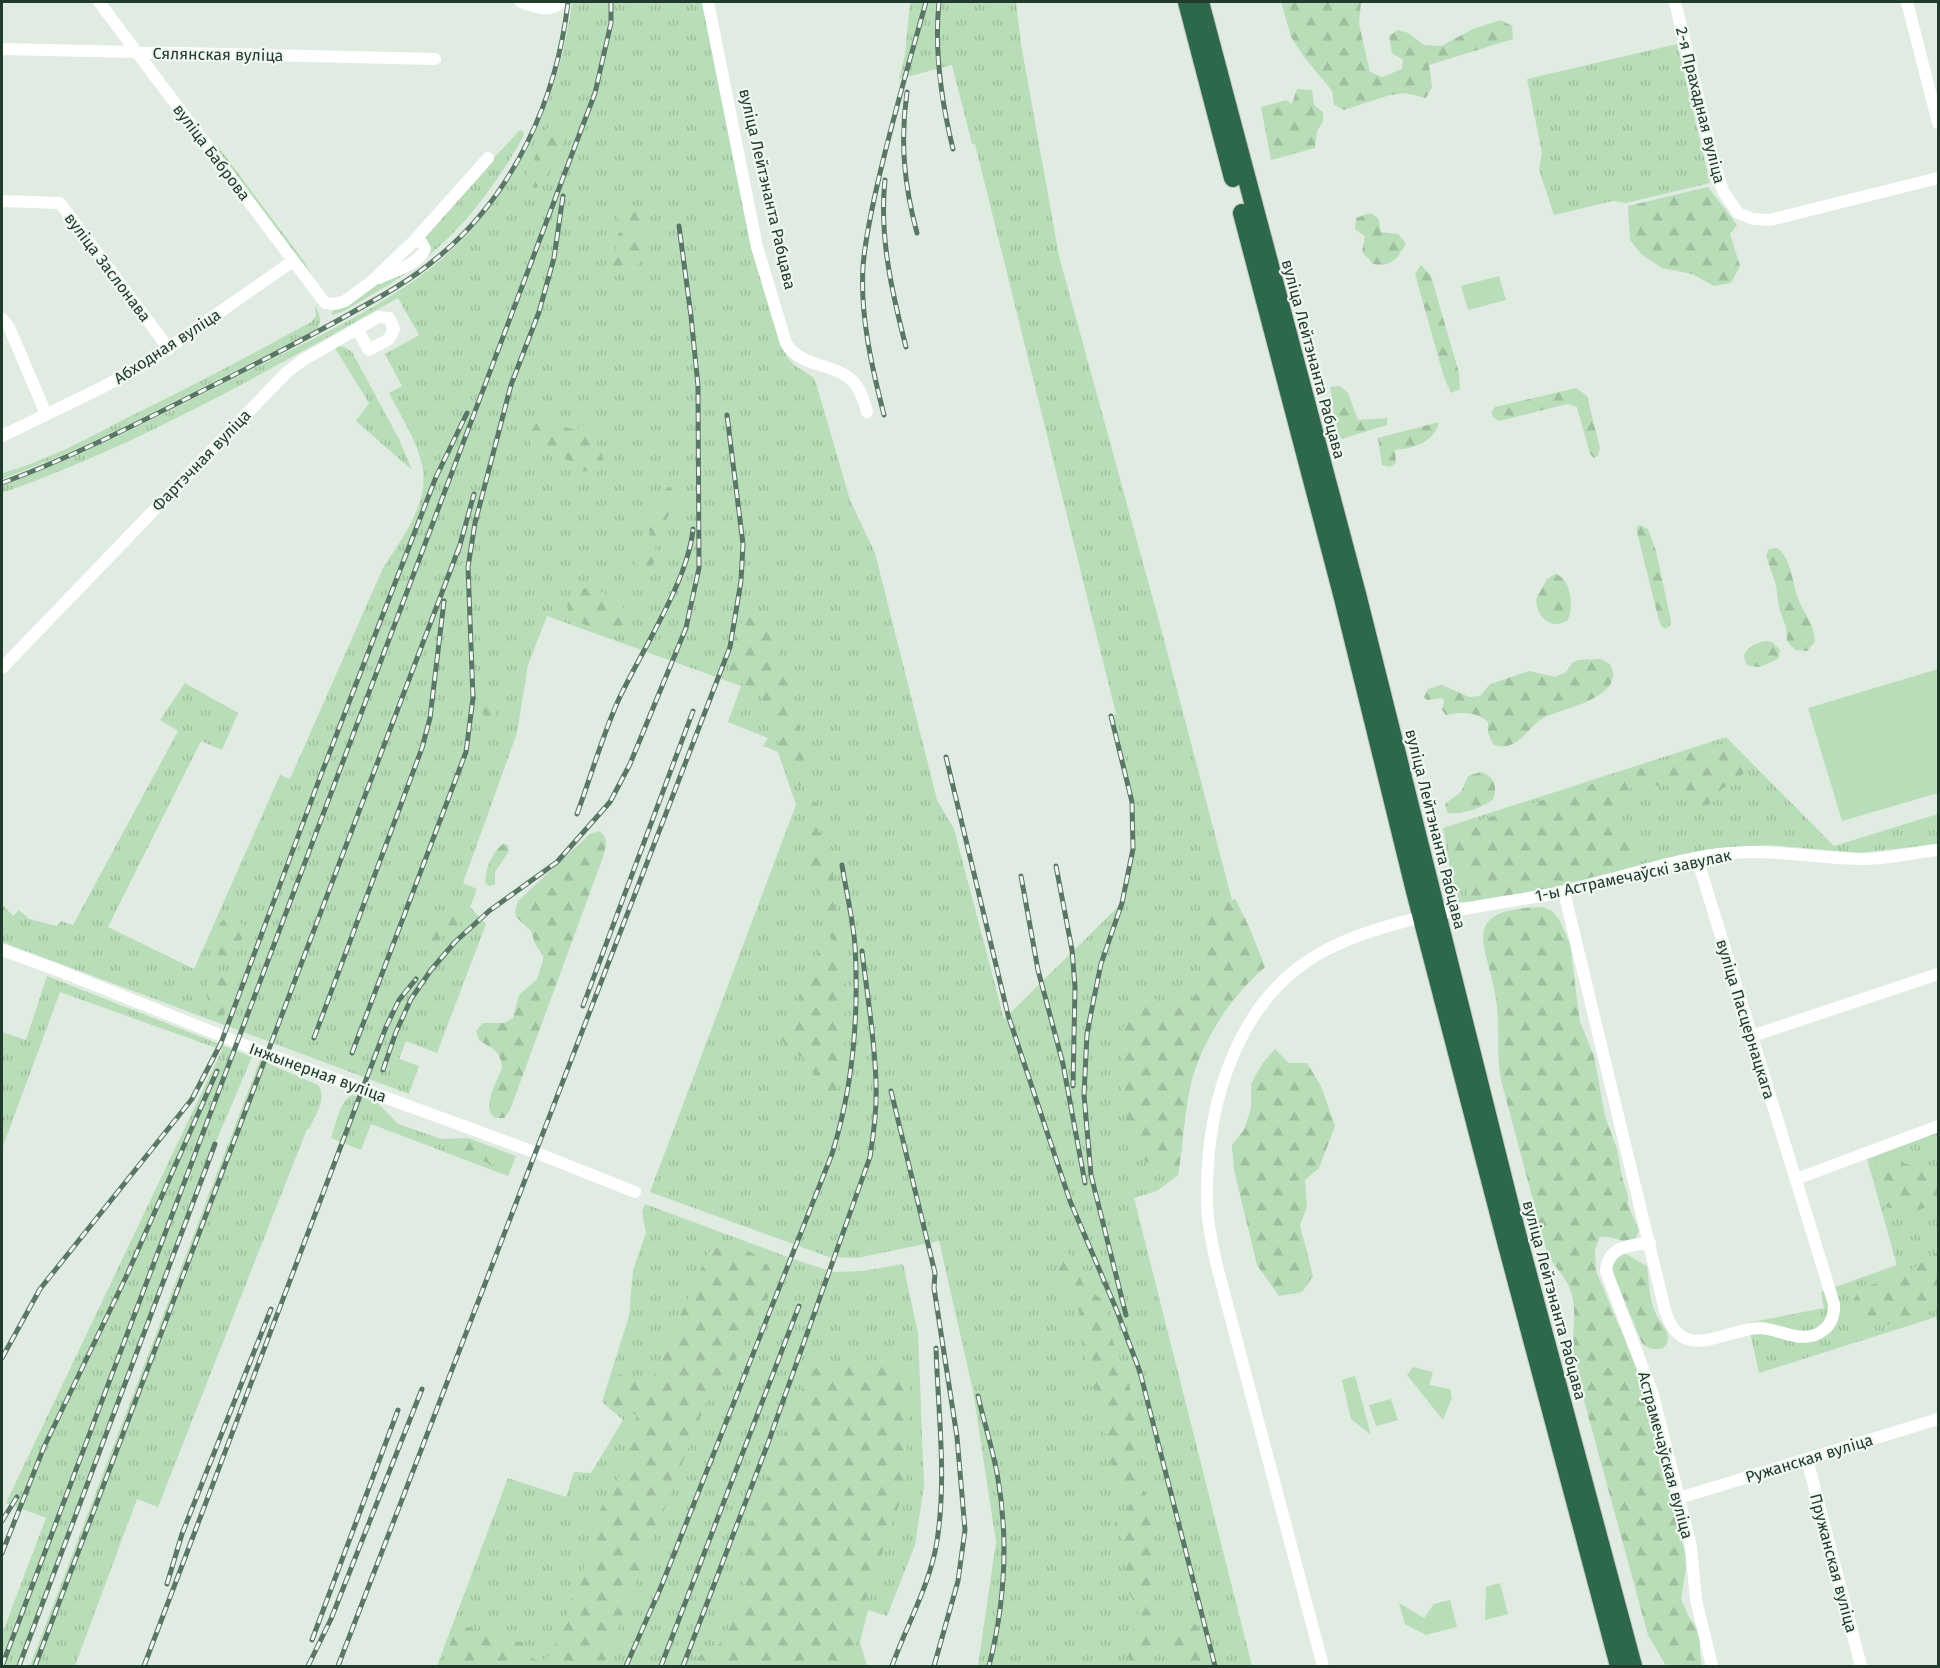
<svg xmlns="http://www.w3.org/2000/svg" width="1940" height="1668" font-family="'Fira Sans',sans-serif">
<defs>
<pattern id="grass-tufts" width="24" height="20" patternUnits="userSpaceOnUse" patternTransform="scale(1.5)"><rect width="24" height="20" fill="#b9ddb8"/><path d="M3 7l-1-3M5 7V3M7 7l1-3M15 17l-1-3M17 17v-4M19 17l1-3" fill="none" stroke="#9fbf9e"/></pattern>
<pattern id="forest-firs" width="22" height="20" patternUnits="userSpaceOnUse" patternTransform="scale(1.5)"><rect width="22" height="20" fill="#b9ddb8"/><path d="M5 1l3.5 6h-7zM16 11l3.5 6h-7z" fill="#9fbf9e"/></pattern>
</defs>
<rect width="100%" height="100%" fill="#e0ebe2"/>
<path fill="url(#grass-tufts)" d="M 572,2 L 702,2 L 747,225 L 772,317 L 781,344 L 787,357 L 794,365 L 813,377 L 816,383 L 850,500 L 875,553 L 937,800 L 954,829 L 1004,1019 L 1122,903 L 1133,849 L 1132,802 L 1111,716 L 1116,714 L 975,144 L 972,144 L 952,65 L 899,79 L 905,55 L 910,2 L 1016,2 L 1021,44 L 1059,256 L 1163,636 L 1232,900 L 1235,899 L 1249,927 L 1265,967 C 1231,996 1202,1040 1191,1083 C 1184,1113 1183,1145 1178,1175 L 1157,1191 L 1134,1198 L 1252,1666 L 978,1666 L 996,1542 L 973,1391 L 939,1241 L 857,1258 L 829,1257 L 650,1192 L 796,805 L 778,752 L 763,746 L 768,738 L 728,722 L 741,686 L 547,616 L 528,665 L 517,733 L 463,883 L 477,889 L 470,907 L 486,924 L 437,1053 L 406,1041 L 399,1059 L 419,1066 L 409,1094 L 2,942 L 2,908 L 4,906 L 13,916 L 19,910 L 29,919 L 57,926 L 61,921 L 73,925 L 178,731 L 160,720 L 185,683 L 238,713 L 222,750 L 201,741 L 108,927 L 194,969 L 280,775 L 290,779 L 383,568 C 401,540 428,505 423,470 C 419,443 401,417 389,393 L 402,386 L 385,354 L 419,335 L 398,298 C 269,370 141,444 2,493 L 2,486 C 84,455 162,415 241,375 C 303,343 371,314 427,271 C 511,206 559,105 572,2 Z
M 1677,44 L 1710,183 L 1626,203 L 1613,201 L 1554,215 L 1539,170 L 1542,153 L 1527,79 Z
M 520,130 L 524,133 L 523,137 C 484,206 442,255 373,294 C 360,301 346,312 332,315 L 331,313 L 337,308 L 413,264 L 424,232 Z
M 220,149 L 303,260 L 319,288 L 217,150 Z
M 315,306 C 320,314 323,322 316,330 L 105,436 L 56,458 L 2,479 L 2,473 C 43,462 85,440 123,420 C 187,389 249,356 311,322 L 316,316 Z
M 340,346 L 346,348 L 352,352 L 399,439 L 412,470 L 356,421 L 369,403 L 335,348 Z
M 1726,737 L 1834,846 L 1938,814 L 1938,844 L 1859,853 L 1770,845 L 1709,849 L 1490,902 L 1456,902 L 1443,828 Z
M 47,976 L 252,1057 L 215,1144 L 19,1666 L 2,1666 L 2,1634 L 46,1518 L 6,1503 L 222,1050 L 60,992 L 2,1149 L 2,1032 L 26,1040 Z
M 260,1060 L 318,1085 C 328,1098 315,1116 309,1129 L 307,1129 L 158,1507 L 137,1499 L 75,1666 L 30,1666 Z
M 352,1095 L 376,1101 L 398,1124 L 442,1139 L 468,1138 L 516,1156 L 508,1176 L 371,1124 L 361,1150 L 331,1138 C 336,1125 339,1101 352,1095 Z
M 1938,1132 L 1938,1326 L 1936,1317 L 1759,1373 L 1748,1323 L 1824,1308 L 1821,1292 L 1897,1265 L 1867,1159 Z
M 645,1204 L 796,1260 L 834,1272 L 864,1271 L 903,1264 L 918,1333 L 924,1486 L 915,1545 L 887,1616 L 868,1610 L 860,1642 L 867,1666 L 437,1666 L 508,1478 L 566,1497 L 574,1472 L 591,1473 L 623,1420 L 602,1402 L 629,1316 L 633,1270 L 646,1233 L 642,1212 Z"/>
<path fill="url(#forest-firs)" d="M 1281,2 L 1361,2 L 1359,24 L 1370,72 L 1383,77 L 1402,69 L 1403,60 L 1392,53 L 1389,36 L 1398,30 L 1408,33 L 1424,45 L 1441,46 L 1473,29 L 1501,20 L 1512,26 L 1513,39 L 1429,65 L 1432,87 L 1426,98 L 1406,93 L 1390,95 L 1344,110 L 1334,105 L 1332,91 L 1305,58 L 1291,37 Z
M 1297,89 L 1312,90 L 1314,105 L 1323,112 L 1323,122 L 1317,131 L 1315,148 L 1271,160 L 1261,107 L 1286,100 L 1292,104 Z
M 551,126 C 577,127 558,154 553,164 C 550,170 549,177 546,182 L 536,188 L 530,186 L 526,175 C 529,169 533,163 535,157 C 540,145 539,133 551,126 Z
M 1708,187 L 1737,225 L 1730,234 L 1740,266 L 1731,283 L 1714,286 L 1692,274 L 1662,268 L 1641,254 L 1630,240 L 1628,206 Z
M 623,205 C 658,204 650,283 614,273 L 610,265 L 616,251 L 615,238 L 623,228 C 621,219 611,212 623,205 Z
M 1370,213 L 1378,218 L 1381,232 L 1398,234 L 1406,244 C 1396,259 1393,267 1373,264 L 1362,252 L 1365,236 L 1355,229 L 1356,218 Z
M 1421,265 L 1431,276 L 1459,373 L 1460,389 L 1451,393 L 1443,374 L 1415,274 Z
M 1340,386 L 1348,393 L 1358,420 L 1387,418 L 1387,425 L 1341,439 L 1336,426 L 1330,387 Z
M 1576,388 L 1587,396 L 1600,448 L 1598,456 L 1594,458 L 1590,454 L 1577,407 L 1567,404 L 1499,421 L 1492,416 L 1492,411 L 1495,407 Z
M 546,417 C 556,419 564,429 574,429 C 578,428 583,425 588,424 L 591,426 C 594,430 594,435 596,440 C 599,449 612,466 592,471 C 586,472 578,471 573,468 C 567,464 566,457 561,453 L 543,455 L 533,452 C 525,439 533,422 546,417 Z
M 1439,422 C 1433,443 1415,448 1395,450 L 1396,463 L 1390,467 L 1382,465 L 1378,438 Z
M 673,486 L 679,492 L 679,505 L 669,515 L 657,535 L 653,569 C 647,575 639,570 636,562 C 644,543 657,541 644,519 C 646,509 652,512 659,508 L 666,488 Z
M 1640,525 L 1648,529 L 1656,551 L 1671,621 L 1670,626 L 1665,629 L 1662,627 L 1659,621 L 1637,532 L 1637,527 Z
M 1777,548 C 1793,559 1792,587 1800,603 C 1806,617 1815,626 1815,642 L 1807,651 L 1795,650 L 1787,641 L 1786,627 L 1779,608 L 1776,585 L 1766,556 L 1769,549 Z
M 1555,574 C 1571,577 1575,609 1567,621 C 1550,630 1537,617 1536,599 L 1547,579 Z
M 587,588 C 602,590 622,599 627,615 C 625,644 585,626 570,617 C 563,602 570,590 587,588 Z
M 753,616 L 765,619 L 773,632 L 808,759 L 809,774 L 802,785 L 797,785 L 790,777 L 762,694 C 753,685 738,686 731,674 C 725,665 735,632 741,624 C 744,619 747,617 753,616 Z
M 1766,641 L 1772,642 L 1780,650 L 1778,659 L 1760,667 L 1748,666 C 1737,652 1753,643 1766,641 Z
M 1601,659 L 1610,664 C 1628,698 1560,709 1543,718 C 1527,728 1515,755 1493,744 L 1488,733 L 1488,722 C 1476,711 1460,712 1446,715 L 1442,710 L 1444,703 L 1443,698 L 1427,700 L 1424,697 L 1428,689 L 1442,685 L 1469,697 L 1480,696 L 1490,684 L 1529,671 L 1555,677 L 1566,672 L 1572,663 L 1578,660 Z
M 481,691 C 497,694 500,710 492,722 L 489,723 C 483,716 479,706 478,697 Z
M 1717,744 C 1732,743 1738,752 1746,763 C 1745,778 1737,779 1726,786 C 1718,790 1718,798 1711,803 C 1693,815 1682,789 1667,785 L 1629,788 L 1616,796 C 1608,822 1643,837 1633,858 C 1630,864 1624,867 1619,869 C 1600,876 1484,907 1471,900 C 1463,896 1468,883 1467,875 C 1454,858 1436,843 1462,826 Z
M 1480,772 C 1494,775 1498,787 1493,799 C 1483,808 1461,815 1448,813 L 1445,806 L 1446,803 L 1461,792 L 1468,776 Z
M 811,799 L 817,804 L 816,826 L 831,855 L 834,881 L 834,905 L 844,935 L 839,942 L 832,940 L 827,933 L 821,898 L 806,866 L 805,849 L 809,835 L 804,811 L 805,802 Z
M 599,831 C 610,838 605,850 602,860 L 510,1110 L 504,1118 L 495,1118 C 481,1107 497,1082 502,1068 C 501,1050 492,1049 479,1040 L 476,1031 L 483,1023 L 504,1023 L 513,1018 L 519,995 L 537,979 L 543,961 L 543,956 L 535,944 L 531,931 L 516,917 L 515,912 L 518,901 L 590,834 Z
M 503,844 L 508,845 L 509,851 L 495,872 L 495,884 L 490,886 L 486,884 C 483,874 493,850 503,844 Z
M 1235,899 L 1249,927 L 1265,967 C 1231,996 1202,1040 1191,1083 C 1184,1113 1183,1145 1178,1175 L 1143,1160 L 1133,1130 L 1122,1112 L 1123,1028 L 1138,996 L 1159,1000 L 1172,1009 L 1192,998 L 1208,981 L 1200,916 Z
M 1543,907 L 1552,911 L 1559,919 L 1570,944 L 1580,1022 L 1594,1056 L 1605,1116 L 1617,1149 L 1622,1177 L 1628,1196 L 1628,1205 L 1639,1230 L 1636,1238 C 1619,1245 1617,1235 1600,1237 L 1595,1249 L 1596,1271 L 1643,1383 L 1685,1554 L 1686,1568 L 1681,1599 L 1689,1617 L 1700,1633 L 1700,1654 L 1702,1666 L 1666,1666 L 1648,1635 L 1574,1364 C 1570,1339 1579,1313 1570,1289 C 1565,1275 1553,1266 1547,1253 L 1501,1080 C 1496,1055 1500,1032 1497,1007 C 1492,950 1450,909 1543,907 Z
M 460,912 L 464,915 C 464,928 451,926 443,933 C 439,937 439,941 434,944 L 428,942 L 426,937 L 430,927 Z
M 227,918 L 232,918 L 243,925 L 243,935 L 241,942 L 232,954 L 221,957 C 206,948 212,926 227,918 Z
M 821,951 C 839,948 845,969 846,983 C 846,1008 849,1081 834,1097 C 808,1109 818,1077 810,1064 C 802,1054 782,1049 781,1035 C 780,1025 791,1020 794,1011 C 802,996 808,962 821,951 Z
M 225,972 L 235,974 L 238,983 L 223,1017 L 213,1021 L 208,1016 L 209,1003 L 205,989 L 210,979 Z
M 1275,1049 L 1289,1063 L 1307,1063 L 1321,1086 L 1335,1126 L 1319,1168 L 1305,1180 L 1307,1207 L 1300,1225 L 1313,1276 L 1302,1292 L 1279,1296 L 1257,1265 L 1234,1170 L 1232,1145 L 1244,1130 L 1251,1108 L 1251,1084 L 1262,1064 Z
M 469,1140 L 508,1155 L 511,1157 L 511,1163 L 507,1166 C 496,1167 463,1156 458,1147 L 459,1144 Z
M 1893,1158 C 1900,1161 1908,1165 1916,1167 C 1939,1173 1939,1171 1938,1196 C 1925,1215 1906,1212 1886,1207 L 1872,1169 L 1882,1159 Z
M 728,1244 C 759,1254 784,1264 765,1301 C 760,1309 753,1316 748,1323 C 742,1332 745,1341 741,1350 C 737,1363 722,1372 714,1382 L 603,1666 L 441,1666 L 455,1632 L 461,1628 L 469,1627 L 493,1640 L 523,1642 L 534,1660 L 541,1662 L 551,1654 L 591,1549 L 599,1512 L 620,1475 L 637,1415 L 611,1407 L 610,1386 L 618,1374 L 637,1379 L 647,1391 L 707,1255 L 713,1248 Z
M 1062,1250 L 1069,1254 L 1083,1284 L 1105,1302 L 1112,1339 L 1129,1382 L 1134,1420 L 1140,1443 L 1136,1469 L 1152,1513 L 1154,1562 L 1151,1628 L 1153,1647 L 1150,1666 L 1129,1666 L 1128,1641 L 1137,1621 L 1138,1609 L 1123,1582 L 1124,1572 L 1130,1561 L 1130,1550 L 1114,1527 L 1117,1518 L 1128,1509 L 1131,1500 L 1129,1495 L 1113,1477 L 1106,1436 L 1082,1345 L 1079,1312 L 1062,1280 L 1059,1270 L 1058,1255 Z
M 1938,1252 L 1938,1311 C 1914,1309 1879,1340 1858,1316 C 1855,1312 1853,1308 1853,1303 C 1854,1296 1859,1292 1864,1288 L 1912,1269 Z
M 1626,1254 L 1647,1266 C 1649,1282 1649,1299 1656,1314 C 1659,1322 1669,1330 1668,1339 C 1666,1354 1649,1350 1642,1343 L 1616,1280 L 1612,1267 L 1617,1255 Z
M 833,1360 L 894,1365 L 902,1370 L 909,1385 L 907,1458 L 904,1490 L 864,1605 L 856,1640 L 857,1666 L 694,1666 C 703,1644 716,1653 724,1638 C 730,1624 742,1594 745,1579 C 746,1569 740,1558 742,1546 L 805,1383 L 816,1368 Z
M 1191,1620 C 1206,1631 1203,1650 1203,1666 L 1166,1666 C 1167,1647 1168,1623 1191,1620 Z"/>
<path fill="#b9ddb8" d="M 1499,276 L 1506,300 L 1468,310 L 1461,286 Z
M 1938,669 L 1938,793 L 1842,821 L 1808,708 Z
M 1413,1367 L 1433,1372 L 1429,1385 L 1450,1389 L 1452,1398 L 1443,1420 L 1407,1375 Z
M 1355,1376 L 1371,1435 L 1351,1419 L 1342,1380 Z
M 1391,1399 L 1398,1420 L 1376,1426 L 1369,1405 Z
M 1500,1583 L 1508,1614 L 1485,1620 L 1486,1587 Z
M 1450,1600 L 1457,1627 L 1426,1635 L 1405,1624 L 1399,1603 L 1424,1618 L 1434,1604 Z"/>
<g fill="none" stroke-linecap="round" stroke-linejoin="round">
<defs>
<path id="highway" d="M 1187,2 L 1233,178
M 1200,2 L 1357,594 L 1516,1230 L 1633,1666
M 1242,213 L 1342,594 L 1415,891 L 1508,1249 L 1619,1666"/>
</defs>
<use href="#highway" stroke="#c1c8c4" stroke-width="20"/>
<path stroke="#fff" stroke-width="12" d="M 99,2 L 325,303 L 335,304 L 345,301 L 372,281 L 414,241 L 488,158
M 521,2 C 534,6 551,14 561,2
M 708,2 L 757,247 L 786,343 C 802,371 845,361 859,390 C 863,397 865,405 867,412
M 1675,2 L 1714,162 L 1723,191 L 1738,213 L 1753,219 L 1770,220 L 1938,178
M 1907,2 L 1938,123
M 2,49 L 435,59
M 2,201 L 60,203 L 169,349
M 379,278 C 394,271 418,265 425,249 L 421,242 L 414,241
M 2,319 L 9,327 L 46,414
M 2,436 L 103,387 L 151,360 L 293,261
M 2,668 L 286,373 L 303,360 L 378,317 L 389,318 L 394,329 L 389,339 L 369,350 L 357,329
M 1564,892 L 1665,1310 C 1682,1365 1721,1330 1759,1328 C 1771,1328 1783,1334 1795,1336 C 1818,1340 1835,1327 1834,1304 L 1697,858
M 2,950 L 60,971 L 267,1054 L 529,1150 L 635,1192
M 1752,1036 L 1938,974
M 1796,1179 L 1938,1126
M 1650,1243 C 1630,1245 1608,1246 1606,1271 L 1653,1395 L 1691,1546 L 1696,1600 L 1712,1666
M 1807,1459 L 1861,1666
M 1679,1498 L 1938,1419
M 1323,1666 L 1218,1270 C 1212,1244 1206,1218 1207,1192 C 1207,1100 1239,995 1326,950 C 1389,917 1477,907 1547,895 C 1608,884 1669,858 1731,853 C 1776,849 1820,859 1865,859 C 1890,859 1914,852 1938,850"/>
<use href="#highway" stroke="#2c6849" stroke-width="18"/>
<defs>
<path id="rail" d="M 939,2 C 934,52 941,100 953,149
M 907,92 C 900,141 904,185 917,233
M 885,180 C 879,236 892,293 906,347
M 884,415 C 872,368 860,316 863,267 C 865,239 871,213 877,186 C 891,124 909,63 926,2
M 2,483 C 79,455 151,416 224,380 C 267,358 311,336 353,312 C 382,296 411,280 437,258 C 514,195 557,99 568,2
M 458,552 L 474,494
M 1111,716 L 1132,802 L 1133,849 L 1122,903 L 1101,964 L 1094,998 L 1087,1034 L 1084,1095 L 1091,1175 L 1126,1315
M 946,757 L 1008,1015 L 1070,1201 L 1117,1311 L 1140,1372 L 1215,1666
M 577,814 C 591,776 602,737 618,701 C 641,651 688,582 693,529
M 1056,866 L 1072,950 L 1075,987 L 1073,1086
M 1021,876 L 1038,970 L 1063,1064 L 1085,1183
M 583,1006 L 693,711
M 314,1038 L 422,748 L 430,718 L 444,601
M 352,1053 L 466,752 L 473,698 L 468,567 L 475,523 L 511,385 L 539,312 L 547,283 L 554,258 L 563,196
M 383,1070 L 396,1032 L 411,999 L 431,970 L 455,942 L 489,911 L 557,862 L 610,802 L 630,764 L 686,628 L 699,568 L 698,386 L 691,316 L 679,226
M 891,1091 L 935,1273 L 934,1288 L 957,1437 L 965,1530 L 958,1581 L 934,1666
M 2,1358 L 40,1289 L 192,1099 L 221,1043 L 319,780 L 419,521 L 436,477 L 467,413
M 978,1396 C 984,1422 992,1447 997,1473 C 1009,1538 1005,1603 989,1666
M 2,1521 L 17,1497
M 2,1553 L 44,1447 L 126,1277 L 217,1071
M 167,1584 L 182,1534 L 271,1309
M 312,1640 L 398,1410
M 2,1666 L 595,93 L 611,23 L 611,2
M 19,1666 L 215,1144
M 35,1666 L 460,545
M 144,1666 L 386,1027 L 399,1000 L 416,979
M 308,1666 L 331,1619 L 422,1389
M 338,1666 L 730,647 L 741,581 L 743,544 L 727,415
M 626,1666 L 661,1587 L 832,1154 C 853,1087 859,1016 855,946 C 853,919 846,891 842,865
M 661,1666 L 799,1306
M 683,1666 L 767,1446 L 870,1157 C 874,1132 877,1108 876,1084 C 875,1039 867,995 862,951
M 892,1666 C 906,1627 931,1582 937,1541 C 947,1477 938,1412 936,1348"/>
</defs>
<use href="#rail" stroke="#5a7766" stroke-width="5"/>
<use href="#rail" stroke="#f0f8f1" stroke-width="3" stroke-dasharray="9" stroke-linecap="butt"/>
</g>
<g text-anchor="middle" stroke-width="4.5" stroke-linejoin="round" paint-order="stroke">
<g font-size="16" fill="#203b2c" stroke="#f0f8f1">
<text transform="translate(218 54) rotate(1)" y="6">Сялянская вуліца</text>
<text transform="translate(1701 105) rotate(76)" y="6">2-я Прахадная вуліца</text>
<text transform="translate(212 152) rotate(53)" y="6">вуліца Баброва</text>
<text transform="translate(768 189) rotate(77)" y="6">вуліца Лейтэнанта Рабцава</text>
<text transform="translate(108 267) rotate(53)" y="6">вуліца Заслонава</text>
<text transform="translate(167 346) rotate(-33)" y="6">Абходная вуліца</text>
<text transform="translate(1314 359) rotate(75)" y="6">вуліца Лейтэнанта Рабцава</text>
<text transform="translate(201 460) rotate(-46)" y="6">Фартэчная вуліца</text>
<text transform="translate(1436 829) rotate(76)" y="6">вуліца Лейтэнанта Рабцава</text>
<text transform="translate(1633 875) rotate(-12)" y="6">1-ы Астрамечаўскі завулак</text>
<text transform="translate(1746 1019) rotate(73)" y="6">вуліца Пасцернацкага</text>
<text transform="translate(318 1072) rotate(20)" y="6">Інжынерная вуліца</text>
<text transform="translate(1555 1300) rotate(75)" y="6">вуліца Лейтэнанта Рабцава</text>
<text transform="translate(1666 1455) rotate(75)" y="6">Астрамечаўская вуліца</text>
<text transform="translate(1809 1458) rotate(-17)" y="6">Ружанская вуліца</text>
<text transform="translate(1834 1563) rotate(75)" y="6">Пружанская вуліца</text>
</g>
</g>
<rect width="1940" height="1668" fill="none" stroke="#203b2c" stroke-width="6"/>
</svg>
